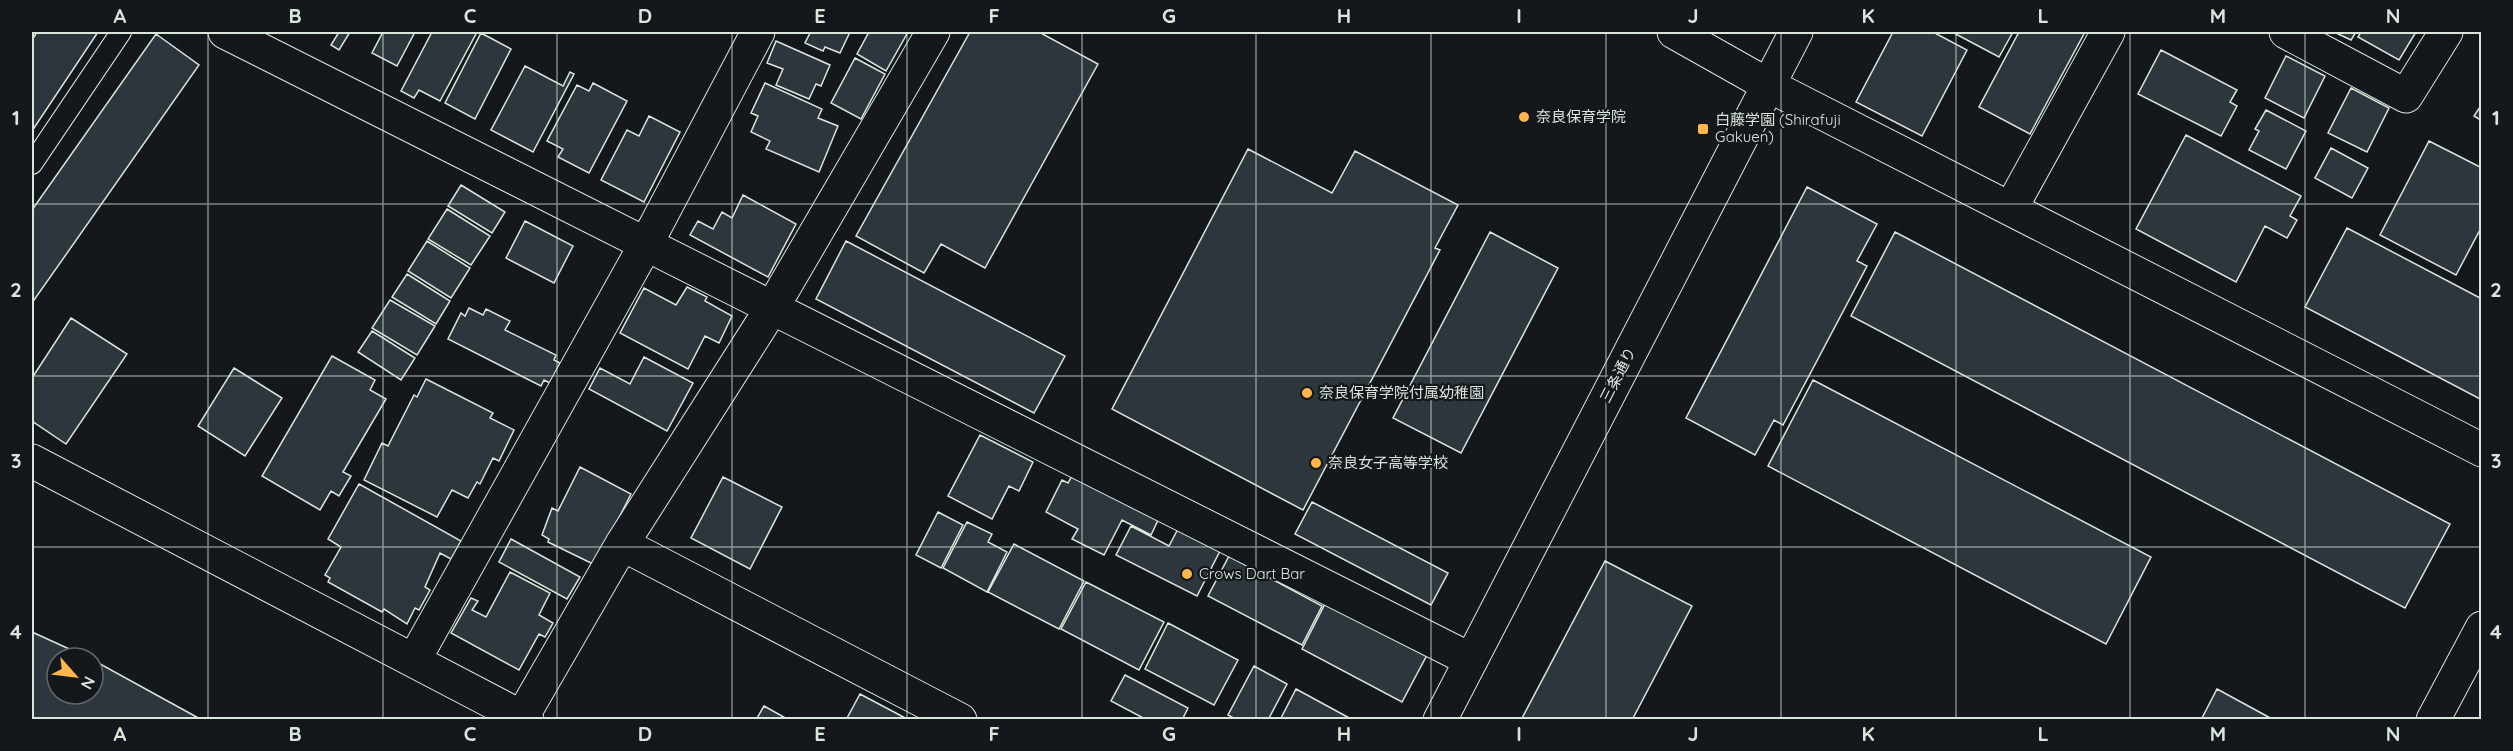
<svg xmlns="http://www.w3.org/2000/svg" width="2513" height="751" font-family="Quicksand,'Noto Sans JP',sans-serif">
<rect width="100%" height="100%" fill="#14181c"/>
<path fill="#2c363c" stroke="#d8e6dc" stroke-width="1.5" d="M 37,32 L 98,32 L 32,131 L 32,40 Z
M 339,32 L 350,32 L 339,50 L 331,45 Z
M 383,32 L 415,32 L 397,66 L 372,53 Z
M 432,32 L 477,32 L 440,101 L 419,90 L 414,98 L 401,91 Z
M 806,32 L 850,32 L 840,53 L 825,47 L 823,51 L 805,43 L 810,33 Z
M 869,32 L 908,32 L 886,71 L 857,54 Z
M 970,32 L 1039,32 L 1098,64 L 985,268 L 941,244 L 924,273 L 856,236 Z
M 1893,32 L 1933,32 L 1967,50 L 1922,136 L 1856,102 Z
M 1952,32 L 2013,32 L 1999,57 Z
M 2019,32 L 2085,32 L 2030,134 L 1979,107 Z
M 2334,32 L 2356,32 L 2351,40 Z
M 2361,32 L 2416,32 L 2399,60 L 2358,37 Z
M 481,33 L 511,49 L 475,119 L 445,103 Z
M 156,34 L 199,65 L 32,303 L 32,210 Z
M 776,41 L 830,65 L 821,86 L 816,84 L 809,99 L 776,85 L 783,69 L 767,63 Z
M 2161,50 L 2237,90 L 2230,102 L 2237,106 L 2221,136 L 2138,94 Z
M 2286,56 L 2325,76 L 2304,118 L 2265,98 Z
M 855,58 L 885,74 L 861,119 L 831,103 Z
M 525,66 L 563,86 L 570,72 L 574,74 L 533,152 L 491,130 Z
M 593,83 L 627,101 L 589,173 L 558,157 L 563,149 L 547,141 L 577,85 L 589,91 Z
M 765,83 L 822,109 L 818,118 L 838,126 L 819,172 L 766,149 L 770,141 L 751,132 L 758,116 L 751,113 Z
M 2351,88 L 2389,108 L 2367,152 L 2328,133 Z
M 2482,104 L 2482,121 L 2474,116 Z
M 2266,110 L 2306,131 L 2286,169 L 2249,150 L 2259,131 L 2255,129 Z
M 649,116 L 680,132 L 644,202 L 601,180 L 627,130 L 639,136 Z
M 2186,135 L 2301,196 L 2290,216 L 2297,220 L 2287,238 L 2265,226 L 2236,282 L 2136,229 Z
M 2429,141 L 2482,168 L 2482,226 L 2456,275 L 2380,235 Z
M 2331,148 L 2368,168 L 2352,198 L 2315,178 Z
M 1248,149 L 1332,193 L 1355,151 L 1458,205 L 1435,248 L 1440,250 L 1303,510 L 1112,409 Z
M 461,185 L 505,212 L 492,233 L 448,206 Z
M 1807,187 L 1877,224 L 1857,261 L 1867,266 L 1783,425 L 1774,420 L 1755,455 L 1686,418 Z
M 743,195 L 796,224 L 768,277 L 690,235 L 698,221 L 713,229 L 722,212 L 732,218 Z
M 447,209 L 490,236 L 471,265 L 428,239 Z
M 525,221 L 573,246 L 554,283 L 506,258 Z
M 2347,228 L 2482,299 L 2482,400 L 2305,307 Z
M 1490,232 L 1558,268 L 1461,453 L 1393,418 Z
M 1895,232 L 2450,524 L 2405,608 L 1851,316 Z
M 427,241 L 470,268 L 451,298 L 408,271 Z
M 846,241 L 1065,356 L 1034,413 L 816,299 Z
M 407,274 L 450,301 L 436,324 L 392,297 Z
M 687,287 L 707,297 L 705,301 L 732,316 L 719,343 L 705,336 L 688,369 L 620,333 L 644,288 L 676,305 Z
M 390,300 L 435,326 L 417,355 L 372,328 Z
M 469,308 L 483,315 L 486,309 L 510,321 L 505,330 L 556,355 L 554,360 L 560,363 L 550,383 L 544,380 L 541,386 L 448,339 L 461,313 L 465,316 Z
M 71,318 L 127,354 L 66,444 L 32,421 L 32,378 Z
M 372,331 L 415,358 L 401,380 L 358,352 Z
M 332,356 L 375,380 L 370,390 L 386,399 L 343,472 L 351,476 L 339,496 L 331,491 L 320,510 L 262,476 Z
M 644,357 L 693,383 L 667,431 L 589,389 L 600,368 L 630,384 Z
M 234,368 L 282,398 L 245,456 L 198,426 Z
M 426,379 L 493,413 L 490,418 L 514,430 L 499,461 L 493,458 L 480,484 L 477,482 L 468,498 L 452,490 L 437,517 L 364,480 L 382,443 L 388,446 L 414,395 L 417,397 Z
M 1813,380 L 2151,557 L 2106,644 L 1768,466 Z
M 980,435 L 1033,462 L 1019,491 L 1009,486 L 992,519 L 948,496 Z
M 580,467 L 631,494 L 595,565 L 548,542 L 549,539 L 542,535 L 552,508 L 558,511 Z
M 1073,474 L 1159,518 L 1151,535 L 1122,520 L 1104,555 L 1072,539 L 1078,529 L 1046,512 L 1062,480 L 1068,483 Z
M 723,477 L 782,507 L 750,569 L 691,538 Z
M 359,484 L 461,541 L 451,559 L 440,553 L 425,587 L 430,590 L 419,610 L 415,608 L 407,624 L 384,609 L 382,612 L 328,582 L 330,578 L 325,575 L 341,547 L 328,539 Z
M 1312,502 L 1448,573 L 1431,605 L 1295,534 Z
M 938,512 L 963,525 L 941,568 L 916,555 Z
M 967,522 L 992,534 L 988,542 L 1007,552 L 987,592 L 943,568 Z
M 1180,525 L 1222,547 L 1197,596 L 1116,555 L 1131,526 L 1169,546 Z
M 511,539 L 580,577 L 567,599 L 499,562 Z
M 1014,544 L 1084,581 L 1059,629 L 988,592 Z
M 1229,556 L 1322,606 L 1302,645 L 1208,596 Z
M 1605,561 L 1692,606 L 1632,720 L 1521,720 Z
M 510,572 L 550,593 L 539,615 L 553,623 L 545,637 L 539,634 L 519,670 L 451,633 L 471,598 L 478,601 L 472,610 L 486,617 Z
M 1086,582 L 1164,622 L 1139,670 L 1061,629 Z
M 1326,602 L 1427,655 L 1402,702 L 1302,649 Z
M 1168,623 L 1238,660 L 1214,705 L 1145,669 Z
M 32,632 L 89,658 L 57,658 L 57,694 L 93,694 L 93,660 L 202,720 L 32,720 Z
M 1254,666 L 1287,684 L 1268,720 L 1237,720 L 1228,715 Z
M 1125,675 L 1188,708 L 1182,720 L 1147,720 L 1111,701 Z
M 1296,689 L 1353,720 L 1280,720 Z
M 2217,689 L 2274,720 L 2201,720 Z
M 860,694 L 909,720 L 846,720 Z
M 764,706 L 789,720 L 756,720 Z"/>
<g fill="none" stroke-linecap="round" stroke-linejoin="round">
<defs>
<path id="lane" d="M 32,164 L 121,32"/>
<path id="street" d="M 225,32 L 1471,660
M 2286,32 L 2406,96 L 2446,32
M 2011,208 L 2108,32
M 32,461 L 527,720
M 622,544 L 960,720
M 414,660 L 646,244 L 758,32
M 522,717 L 622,544 L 772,308 L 933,32
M 2433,720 L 2482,628"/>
<path id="secondary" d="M 1674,32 L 1768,85 L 2482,450
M 1440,720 L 1796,32"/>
</defs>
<use href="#lane" stroke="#d8e6dc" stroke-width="22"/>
<use href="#street" stroke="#d8e6dc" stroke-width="35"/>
<use href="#secondary" stroke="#d8e6dc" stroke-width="35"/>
<use href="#lane" stroke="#14181c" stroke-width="20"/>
<use href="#street" stroke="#14181c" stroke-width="33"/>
<use href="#secondary" stroke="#14181c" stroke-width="33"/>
</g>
<path fill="none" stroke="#d8e6dc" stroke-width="1.5" stroke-opacity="0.55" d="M 208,32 L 208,720M 383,32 L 383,720M 557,32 L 557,720M 732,32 L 732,720M 907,32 L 907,720M 1082,32 L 1082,720M 1256,32 L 1256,720M 1431,32 L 1431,720M 1606,32 L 1606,720M 1781,32 L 1781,720M 1956,32 L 1956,720M 2130,32 L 2130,720M 2305,32 L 2305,720M 32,204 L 2482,204M 32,376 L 2482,376M 32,547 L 2482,547"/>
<g fill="#ffb74d" stroke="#14181c" stroke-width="2">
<circle cx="1524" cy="117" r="6"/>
<rect x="1697" y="123" width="12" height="12" rx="3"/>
<circle cx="1307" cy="393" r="6"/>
<circle cx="1316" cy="463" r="6"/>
<circle cx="1187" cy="574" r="6"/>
</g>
<g text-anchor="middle" stroke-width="4.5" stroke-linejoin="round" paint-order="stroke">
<g font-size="15" fill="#d8e6dc" stroke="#14181c" text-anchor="start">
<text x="1536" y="122">奈良保育学院</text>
<text x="1715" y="125">白藤学園 (Shirafuji<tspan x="1715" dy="17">Gakuen)</tspan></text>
<text x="1319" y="398">奈良保育学院付属幼稚園</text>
<text x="1328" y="468">奈良女子高等学校</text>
<text x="1199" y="579">Crows Dart Bar</text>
</g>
<g font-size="15" fill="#d8e6dc" stroke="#14181c">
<text transform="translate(1618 375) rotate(-63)" y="5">三条通り</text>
</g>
</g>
<rect width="2513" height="751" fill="none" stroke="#14181c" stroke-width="66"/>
<g transform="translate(75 676) rotate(118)"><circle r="28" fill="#14181c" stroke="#626a69" stroke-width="1.5"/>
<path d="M0-4.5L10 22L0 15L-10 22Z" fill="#ffb74d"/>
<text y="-9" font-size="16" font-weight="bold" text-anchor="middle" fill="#d8e6dc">N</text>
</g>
<rect x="33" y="33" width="2447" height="685" fill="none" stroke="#d8e6dc" stroke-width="2"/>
<g font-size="20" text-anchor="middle" font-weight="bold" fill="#d8e6dc">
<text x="120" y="23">A</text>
<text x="295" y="23">B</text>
<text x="470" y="23">C</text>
<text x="645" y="23">D</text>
<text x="820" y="23">E</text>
<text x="994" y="23">F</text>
<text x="1169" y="23">G</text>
<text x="1344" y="23">H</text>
<text x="1519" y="23">I</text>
<text x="1693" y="23">J</text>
<text x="1868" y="23">K</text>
<text x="2043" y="23">L</text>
<text x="2218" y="23">M</text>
<text x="2393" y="23">N</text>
<text x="16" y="125">1</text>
<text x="2496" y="125">1</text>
<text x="16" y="297">2</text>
<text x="2496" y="297">2</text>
<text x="16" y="468">3</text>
<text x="2496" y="468">3</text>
<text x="16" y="639">4</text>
<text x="2496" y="639">4</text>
<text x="120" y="741">A</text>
<text x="295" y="741">B</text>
<text x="470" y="741">C</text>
<text x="645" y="741">D</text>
<text x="820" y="741">E</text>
<text x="994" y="741">F</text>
<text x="1169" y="741">G</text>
<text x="1344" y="741">H</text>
<text x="1519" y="741">I</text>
<text x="1693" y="741">J</text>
<text x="1868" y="741">K</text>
<text x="2043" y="741">L</text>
<text x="2218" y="741">M</text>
<text x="2393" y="741">N</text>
</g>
</svg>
